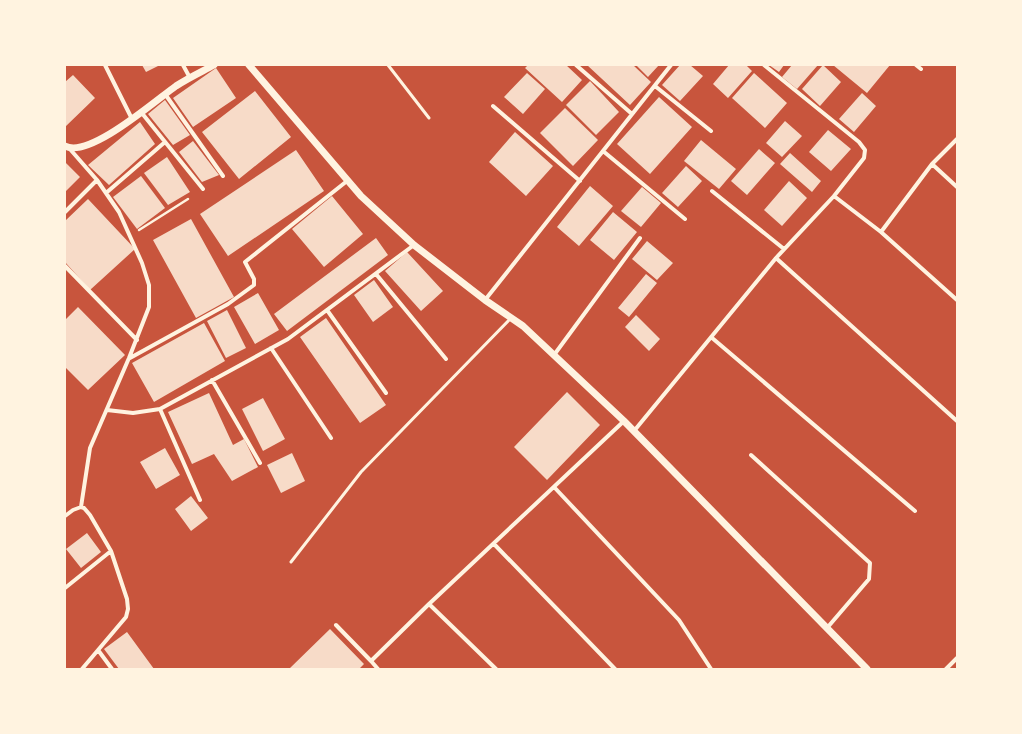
<svg xmlns="http://www.w3.org/2000/svg" width="1022" height="734" font-family="Figtree,sans-serif">
<rect width="100%" height="100%" fill="#c8553d"/>
<path fill="#f7dbc8" d="M 142,65 L 160,65 L 146,72 Z
M 528,65 L 566,65 L 582,80 L 562,102 L 525,68 Z
M 587,65 L 633,65 L 651,82 L 630,105 Z
M 636,65 L 659,65 L 648,77 Z
M 680,65 L 690,65 L 703,76 L 680,101 L 662,85 Z
M 729,65 L 746,65 L 752,71 L 728,98 L 713,84 Z
M 769,65 L 784,65 L 779,72 Z
M 792,65 L 818,65 L 797,89 L 782,77 Z
M 823,65 L 841,82 L 820,106 L 802,89 Z
M 833,65 L 890,65 L 867,93 Z
M 216,68 L 236,98 L 193,127 L 173,98 Z
M 527,73 L 545,89 L 523,114 L 504,97 Z
M 754,73 L 787,103 L 765,128 L 732,98 Z
M 73,75 L 95,98 L 65,127 L 65,82 Z
M 590,81 L 619,112 L 596,135 L 566,105 Z
M 255,91 L 291,137 L 239,179 L 202,132 Z
M 862,93 L 876,106 L 854,132 L 839,119 Z
M 659,97 L 692,127 L 650,174 L 617,144 Z
M 165,100 L 190,135 L 173,145 L 148,114 Z
M 565,108 L 598,140 L 573,166 L 540,133 Z
M 785,121 L 802,136 L 782,157 L 766,143 Z
M 140,122 L 155,144 L 109,185 L 88,165 Z
M 828,130 L 851,149 L 831,171 L 809,152 Z
M 515,132 L 553,166 L 526,196 L 489,162 Z
M 701,140 L 736,169 L 719,189 L 684,161 Z
M 193,141 L 219,175 L 202,182 L 179,152 Z
M 759,149 L 775,163 L 747,195 L 731,181 Z
M 296,150 L 324,191 L 228,256 L 200,214 Z
M 790,153 L 821,181 L 812,192 L 780,164 Z
M 167,157 L 190,192 L 168,205 L 144,173 Z
M 65,162 L 80,177 L 65,192 Z
M 686,166 L 702,181 L 678,207 L 662,193 Z
M 141,176 L 165,208 L 137,229 L 113,197 Z
M 789,181 L 807,198 L 782,226 L 764,210 Z
M 590,186 L 613,206 L 579,246 L 557,227 Z
M 642,187 L 661,203 L 641,227 L 621,211 Z
M 332,196 L 363,234 L 324,267 L 292,229 Z
M 88,199 L 135,249 L 90,290 L 65,262 L 65,221 Z
M 613,212 L 637,232 L 614,260 L 590,240 Z
M 191,219 L 234,297 L 196,318 L 153,240 Z
M 376,238 L 388,255 L 287,331 L 274,314 Z
M 647,241 L 673,263 L 657,280 L 632,259 Z
M 407,252 L 443,291 L 421,311 L 385,271 Z
M 646,274 L 657,283 L 629,317 L 618,308 Z
M 374,280 L 393,307 L 373,322 L 354,295 Z
M 258,293 L 279,330 L 255,344 L 234,307 Z
M 78,307 L 125,355 L 88,390 L 65,367 L 65,320 Z
M 227,310 L 246,348 L 226,358 L 207,321 Z
M 636,315 L 660,339 L 649,351 L 625,327 Z
M 326,318 L 386,405 L 360,423 L 300,337 Z
M 204,323 L 225,361 L 154,402 L 132,363 Z
M 567,392 L 600,425 L 547,480 L 514,447 Z
M 209,393 L 233,445 L 244,439 L 258,467 L 232,481 L 214,454 L 192,464 L 168,412 Z
M 263,398 L 285,439 L 263,451 L 242,409 Z
M 165,448 L 180,475 L 156,489 L 140,462 Z
M 292,453 L 305,481 L 281,493 L 267,465 Z
M 191,496 L 208,518 L 191,531 L 175,509 Z
M 87,533 L 101,552 L 81,568 L 66,549 Z
M 330,629 L 364,664 L 359,669 L 289,669 Z
M 127,632 L 154,669 L 119,669 L 104,649 Z"/>
<g fill="none" stroke-linecap="round" stroke-linejoin="round">
<path stroke="#fff3e0" stroke-width="2.5" d="M 139,230 L 188,199"/>
<path stroke="#fff3e0" stroke-width="3" d="M 388,65 L 429,118
M 291,562 L 361,472 L 511,318"/>
<path stroke="#fff3e0" stroke-width="4" d="M 105,65 L 132,119
M 183,65 L 190,78
M 576,65 L 632,114
M 764,65 L 859,142 L 865,150 L 864,158 L 834,196
M 916,65 L 921,69
M 655,86 L 711,131
M 165,94 L 223,176
M 493,106 L 580,181
M 141,112 L 203,189
M 69,148 L 97,180 L 119,212 L 142,263 L 149,285 L 149,307 L 129,358 L 90,448 L 81,507
M 603,151 L 685,219
M 932,164 L 957,187
M 712,191 L 784,249
M 106,193 L 165,142
M 65,212 L 97,180
M 881,232 L 957,300
M 776,258 L 957,421
M 65,266 L 137,340
M 376,274 L 446,359
M 485,300 L 671,65
M 327,310 L 386,393
M 711,337 L 915,511
M 271,348 L 331,438
M 554,355 L 640,238
M 130,358 L 228,304 L 254,285 L 254,279 L 245,262 L 347,181
M 212,380 L 260,463
M 160,409 L 200,500
M 107,410 L 133,413 L 160,409 L 288,339 L 414,245
M 634,431 L 776,258 L 834,196 L 881,232 L 932,164 L 957,139
M 751,455 L 870,563 L 869,579 L 827,628
M 554,487 L 679,620 L 711,669
M 65,516 L 73,510 L 81,507 L 84,508 L 90,515 L 111,551 L 127,599 L 128,609 L 126,617 L 82,669
M 494,544 L 615,669
M 65,588 L 111,551
M 429,604 L 496,669
M 336,625 L 371,661
M 98,650 L 112,669
M 378,669 L 371,661 L 429,604 L 624,421
M 946,669 L 957,658"/>
<path stroke="#fff3e0" stroke-width="7" d="M 249,65 L 361,196 L 414,245 L 485,300 L 523,326 L 624,421 L 867,669
M 65,146 C 89,159 156,100 176,86 C 188,78 201,72 214,65"/>
</g>
<rect width="1022" height="734" fill="none" stroke="#fff3e0" stroke-width="132"/>
</svg>
